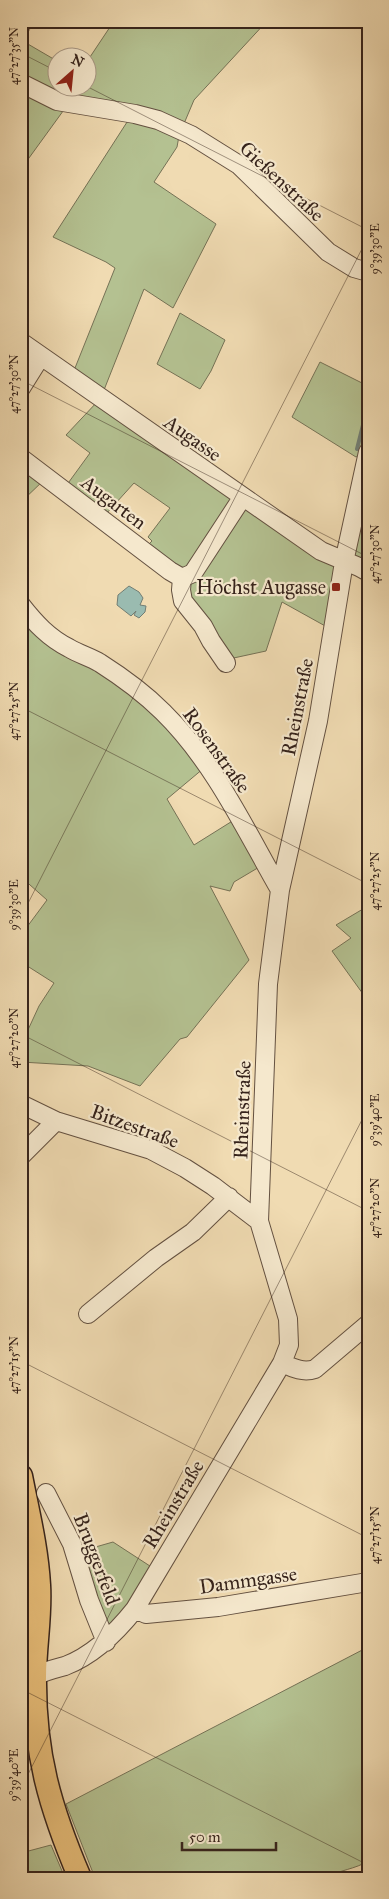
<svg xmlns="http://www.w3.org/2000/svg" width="389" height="1899" font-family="'IM FELL Great Primer',serif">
<rect width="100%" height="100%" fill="#f0dbb2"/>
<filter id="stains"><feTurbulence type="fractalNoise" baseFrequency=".004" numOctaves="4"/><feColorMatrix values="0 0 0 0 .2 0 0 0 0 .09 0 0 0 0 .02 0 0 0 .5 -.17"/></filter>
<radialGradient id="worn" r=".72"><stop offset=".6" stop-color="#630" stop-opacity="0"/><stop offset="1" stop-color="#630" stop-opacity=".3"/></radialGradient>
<path fill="#b4c191" stroke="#757256" d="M 114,21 L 267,21 L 194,100 L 183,126 L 66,98 L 21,76 L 21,40 L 57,61 L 58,88 L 88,88 L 88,60 Z
M 28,94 L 66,107 L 21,169 L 21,104 Z
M 129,119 L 179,136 L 177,147 L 154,182 L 216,224 L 173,308 L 144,289 L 102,395 L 73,373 L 115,268 L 106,262 L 53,237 Z
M 180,313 L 225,340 L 211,371 L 200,389 L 157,364 Z
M 320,362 L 368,386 L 368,417 L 360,455 L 356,457 L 292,417 Z
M 98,401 L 231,497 L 231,504 L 194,561 L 181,571 L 146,547 L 152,541 L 148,537 L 170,508 L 134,483 L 106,514 L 66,486 L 90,453 L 66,435 Z
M 21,464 L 44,480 L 21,502 Z
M 368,488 L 368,567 L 354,557 Z
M 249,508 L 335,567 L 329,599 L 327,627 L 282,602 L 266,651 L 229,659 L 187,595 L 190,585 L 242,510 Z
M 21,613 L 140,697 L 204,768 L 167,799 L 194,845 L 234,820 L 261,866 L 234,882 L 230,891 L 210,886 L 249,960 L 187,1037 L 180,1039 L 140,1086 L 88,1066 L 21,1062 L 21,1045 L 39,1006 L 54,983 L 21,962 L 21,935 L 47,900 L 21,877 Z
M 368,906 L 368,1019 L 363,994 L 332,951 L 351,938 L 336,925 Z
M 113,1542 L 153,1568 L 131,1602 L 111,1625 L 105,1623 L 78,1552 Z
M 368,1647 L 368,1861 C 356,1869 339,1870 325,1878 L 95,1878 L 66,1804 Z
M 51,1845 L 65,1878 L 21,1878 L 21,1853 Z"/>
<path fill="#9abbb0" stroke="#727e74" d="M 129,586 L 139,592 L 143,598 L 140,605 L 146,606 L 145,612 L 139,618 L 134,615 L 136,611 L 131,616 L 117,605 L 118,595 Z"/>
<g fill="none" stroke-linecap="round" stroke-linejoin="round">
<path stroke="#727e74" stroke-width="4" d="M 357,449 L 368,405
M 358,1878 L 362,1876 L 365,1866"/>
<defs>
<path id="minor" d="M 21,83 L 57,101 L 135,114 L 158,120 L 191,135 L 239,165 L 328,252 L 354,268 L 368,272
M 21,342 L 321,551 L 359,567 L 368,572
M 21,388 L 41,356
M 21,458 L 170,571 L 182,578 L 193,573 L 242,498
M 182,578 L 181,590 L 183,601 L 203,626 L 211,641 L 226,663
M 21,605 C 35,623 49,638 69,648 C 79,654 90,657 100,663 C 122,677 145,694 163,712 C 214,762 245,829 280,890
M 21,1104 L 56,1121 L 151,1150 L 185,1168 L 213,1186 L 259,1221
M 21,1156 L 56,1121
M 88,1314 L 156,1258 L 193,1232 L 229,1197
M 282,1363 C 293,1368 303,1373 315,1369 L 368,1324
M 46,1493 L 72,1544 L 89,1600 L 106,1642
M 135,1609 L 146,1614 L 218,1607 L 368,1582
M 35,1676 C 45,1671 54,1669 65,1666 C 94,1655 116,1633 135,1609 L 282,1363 L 289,1345 L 288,1319 L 259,1221 L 268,984 L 280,890 L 318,721 L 344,562 L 368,452"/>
<path id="major" d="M 21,1476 C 28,1512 37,1548 39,1585 C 41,1615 35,1646 35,1676 C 34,1753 50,1808 80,1878"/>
</defs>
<use href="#minor" stroke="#645141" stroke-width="20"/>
<use href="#major" stroke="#36231b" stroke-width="25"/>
<use href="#minor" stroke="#f5e8cd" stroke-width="18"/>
<use href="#major" stroke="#e8be79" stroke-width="22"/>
</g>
<path fill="none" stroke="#36231b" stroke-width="1" stroke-opacity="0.45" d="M 21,46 L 34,21M 21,53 L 58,72M 88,87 L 368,230M 21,380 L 368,557M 21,707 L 368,884M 21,917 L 368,237M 21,1034 L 368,1211M 21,1361 L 368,1538M 21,1689 L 368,1865M 21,1788 L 368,1108"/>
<rect fill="#8f2418" stroke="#f5e8cd" stroke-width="2" x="331" y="582" width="10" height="10" rx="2.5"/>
<g text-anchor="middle" stroke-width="4.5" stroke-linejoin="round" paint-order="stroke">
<g font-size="20" fill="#36231b" stroke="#f5e8cd">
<text transform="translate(282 181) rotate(43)" y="7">Gießenstraße</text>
<text transform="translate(193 438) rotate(35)" y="7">Augasse</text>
<text transform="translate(114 502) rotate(37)" y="7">Augarten</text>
<text transform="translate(297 707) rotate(-79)" y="7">Rheinstraße</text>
<text transform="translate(217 750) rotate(54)" y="7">Rosenstraße</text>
<text transform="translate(242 1110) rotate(-88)" y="7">Rheinstraße</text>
<text transform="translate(135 1126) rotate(20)" y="7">Bitzestraße</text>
<text transform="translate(173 1504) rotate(-59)" y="7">Rheinstraße</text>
<text transform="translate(97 1559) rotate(69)" y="7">Bruggerfeld</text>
<text transform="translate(248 1580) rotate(-8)" y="7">Dammgasse</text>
</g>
<g font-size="20" fill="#36231b" stroke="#f5e8cd" text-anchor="end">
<text x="326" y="594">Höchst Augasse</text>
</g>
</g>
<rect width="389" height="1899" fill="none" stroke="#f0dbb2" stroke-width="55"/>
<g transform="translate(72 72) rotate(27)"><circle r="24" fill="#f5e8cd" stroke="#a99986"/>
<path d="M0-4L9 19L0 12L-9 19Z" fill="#8f2418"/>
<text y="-8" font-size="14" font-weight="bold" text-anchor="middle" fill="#36231b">N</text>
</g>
<path d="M182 1842v8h94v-8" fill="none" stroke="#36231b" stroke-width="2.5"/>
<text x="189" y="1842" font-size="15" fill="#36231b" stroke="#f5e8cd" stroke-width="4" paint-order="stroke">50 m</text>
<rect x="28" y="28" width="334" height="1844" fill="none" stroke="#36231b" stroke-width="2"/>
<g font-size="12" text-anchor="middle" fill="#36231b">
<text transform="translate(14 56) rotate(-90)" y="4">47°27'35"N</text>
<text transform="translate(375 249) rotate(-90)" y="4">9°39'30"E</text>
<text transform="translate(14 384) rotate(-90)" y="4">47°27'30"N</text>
<text transform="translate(375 554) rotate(-90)" y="4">47°27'30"N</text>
<text transform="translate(14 711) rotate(-90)" y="4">47°27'25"N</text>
<text transform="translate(375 881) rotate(-90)" y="4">47°27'25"N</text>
<text transform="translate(14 905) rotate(-90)" y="4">9°39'30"E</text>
<text transform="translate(14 1038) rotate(-90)" y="4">47°27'20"N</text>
<text transform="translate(375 1120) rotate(-90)" y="4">9°39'40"E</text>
<text transform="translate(375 1208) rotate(-90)" y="4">47°27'20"N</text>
<text transform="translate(14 1365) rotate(-90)" y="4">47°27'15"N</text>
<text transform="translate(375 1535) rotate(-90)" y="4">47°27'15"N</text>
<text transform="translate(14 1775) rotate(-90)" y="4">9°39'40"E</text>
</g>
<rect width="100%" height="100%" filter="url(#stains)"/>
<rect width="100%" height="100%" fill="url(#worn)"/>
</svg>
